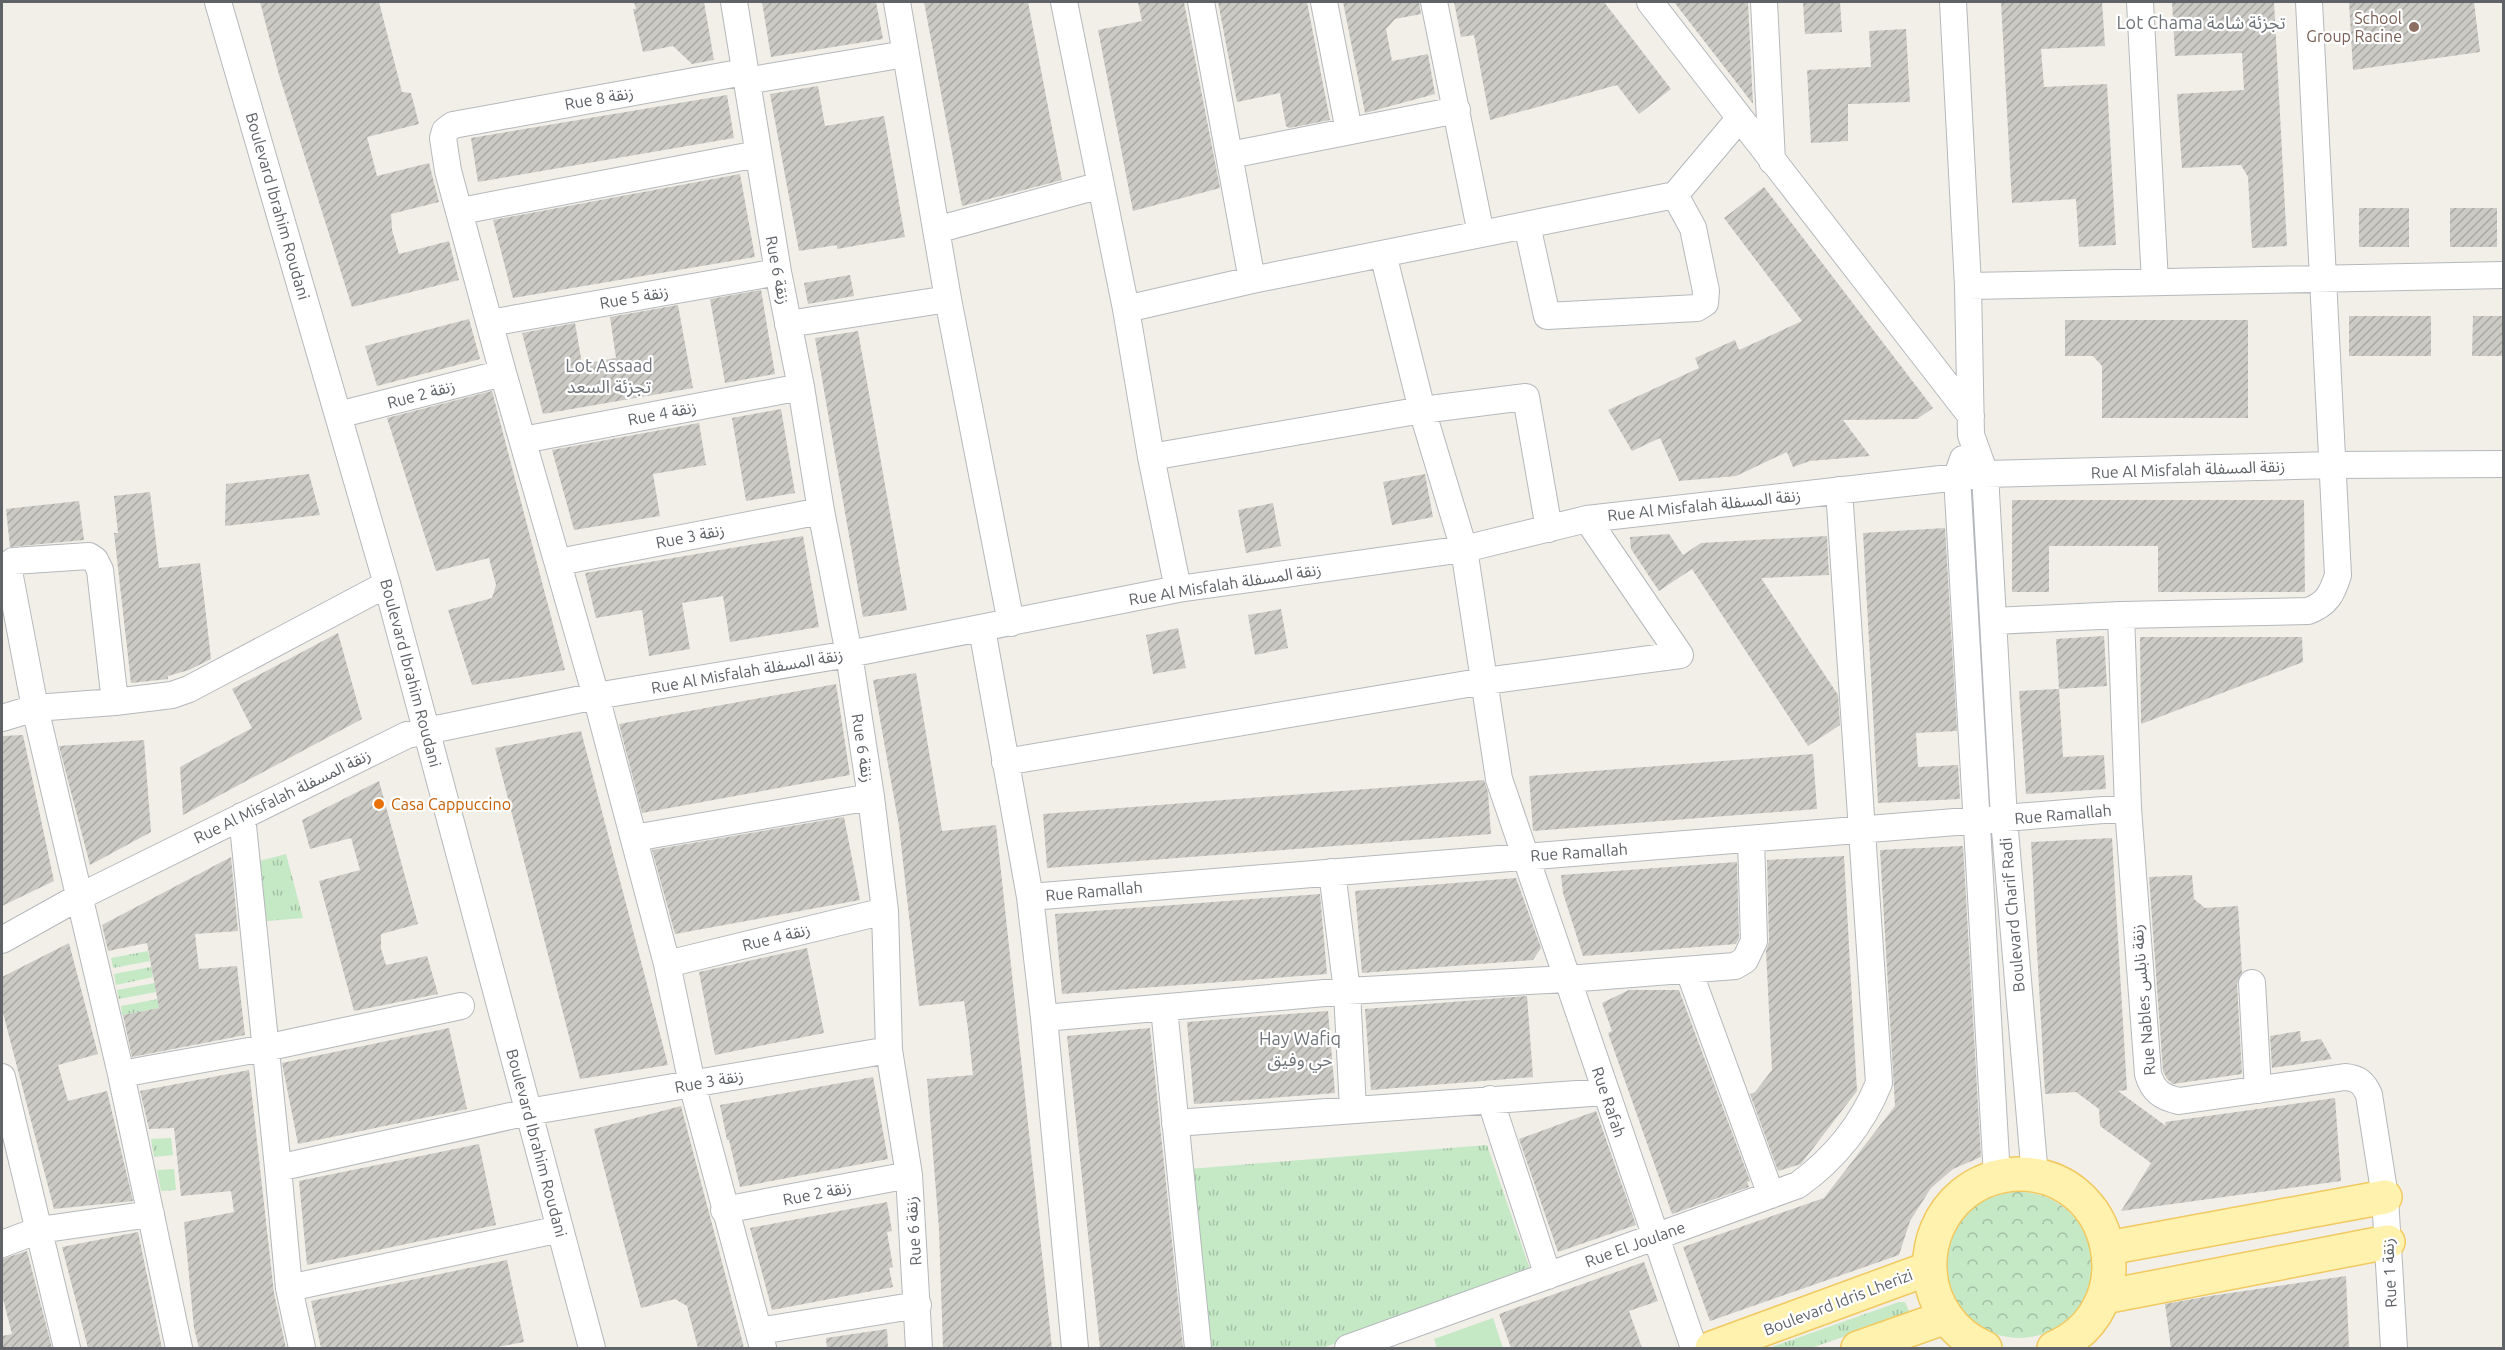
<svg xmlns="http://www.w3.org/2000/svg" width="2505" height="1350" font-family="Ubuntu,'Noto Sans Arabic',sans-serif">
<defs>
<pattern id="grass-tufts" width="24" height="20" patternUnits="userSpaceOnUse" patternTransform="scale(1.5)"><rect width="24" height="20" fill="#c5e8c5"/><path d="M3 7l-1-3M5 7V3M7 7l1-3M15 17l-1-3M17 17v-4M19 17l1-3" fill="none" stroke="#a3c0a4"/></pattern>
<pattern id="forest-crowns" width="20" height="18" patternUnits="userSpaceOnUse" patternTransform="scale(1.5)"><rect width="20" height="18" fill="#c5e8c5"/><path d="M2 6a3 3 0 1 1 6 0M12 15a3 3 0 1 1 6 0" fill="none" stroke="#a3c0a4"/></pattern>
<pattern id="building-hatch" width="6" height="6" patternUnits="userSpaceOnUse" patternTransform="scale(1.5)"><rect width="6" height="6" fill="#cccac5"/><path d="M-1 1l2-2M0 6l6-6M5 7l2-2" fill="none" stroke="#a9a8a4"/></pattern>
</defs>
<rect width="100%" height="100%" fill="#f1efe8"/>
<path fill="url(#grass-tufts)" d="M 286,854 L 303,918 L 256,922 L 252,863 Z
M 148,951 L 150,961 L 113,968 L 111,958 Z
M 151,967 L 153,977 L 116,985 L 114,974 Z
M 155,983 L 156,992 L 119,999 L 117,990 Z
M 158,999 L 159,1008 L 122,1015 L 121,1006 Z
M 171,1138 L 173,1155 L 154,1157 L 151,1139 Z
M 1487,1145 L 1532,1275 L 1322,1348 L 1208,1348 L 1189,1169 Z
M 174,1169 L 176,1190 L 161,1191 L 157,1170 Z
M 1899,1302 L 1905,1302 L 1909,1311 L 1904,1316 L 1811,1348 L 1769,1348 Z"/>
<path fill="url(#forest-crowns)" d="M1946 1265a73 73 0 1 1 146 0a73 73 0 1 1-146 0Z"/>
<path fill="#c5e8c5" d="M 1493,1318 L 1503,1348 L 1437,1348 L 1434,1339 Z"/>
<path fill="url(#building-hatch)" d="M 260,2 L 379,2 L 402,92 L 411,93 L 419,124 L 367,137 L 377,176 L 429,163 L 439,202 L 391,214 L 392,230 L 399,254 L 449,241 L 459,280 L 352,307 L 279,75 Z
M 634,2 L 704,2 L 714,60 L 692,64 L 673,46 L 643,52 L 633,9 L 636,9 Z
M 762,2 L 876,2 L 883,39 L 771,57 Z
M 924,2 L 1028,2 L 1062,180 L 962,206 Z
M 1138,2 L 1184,2 L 1220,188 L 1133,211 L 1098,30 L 1142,21 Z
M 1218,2 L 1307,2 L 1330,120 L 1289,128 L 1286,126 L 1280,93 L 1237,102 Z
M 1343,2 L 1419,2 L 1421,14 L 1395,19 L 1386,29 L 1392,61 L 1428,54 L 1435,94 L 1365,113 Z
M 1454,2 L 1604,2 L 1671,89 L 1639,114 L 1617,85 L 1490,120 L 1474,35 L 1461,37 Z
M 1674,2 L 1748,2 L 1753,104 Z
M 1803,2 L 1840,2 L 1842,32 L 1805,34 Z
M 2001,2 L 2102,2 L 2105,46 L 2041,49 L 2044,87 L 2107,84 L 2116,245 L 2079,247 L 2076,199 L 2012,203 Z
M 2172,2 L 2274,2 L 2287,246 L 2252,248 L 2248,177 L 2241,165 L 2182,168 L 2177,94 L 2244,90 L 2242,53 L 2175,56 Z
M 2349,2 L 2474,2 L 2480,52 L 2353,70 Z
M 1906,29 L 1910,102 L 1848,104 L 1848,141 L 1811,143 L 1807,70 L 1871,67 L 1869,31 Z
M 818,86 L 825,126 L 884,116 L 905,237 L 837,249 L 837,245 L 799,251 L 770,94 Z
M 727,95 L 734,138 L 478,182 L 471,138 Z
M 740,174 L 755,257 L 513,298 L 493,220 Z
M 1764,187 L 1933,408 L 1917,419 L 1843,420 L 1870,456 L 1810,461 L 1793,467 L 1787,452 L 1736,476 L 1679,481 L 1660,438 L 1632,451 L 1608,410 L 1699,368 L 1695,358 L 1735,340 L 1739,350 L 1802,321 L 1724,218 Z
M 2359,208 L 2409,208 L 2409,247 L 2359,247 Z
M 2450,208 L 2497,208 L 2497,247 L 2450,247 Z
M 850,275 L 854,296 L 808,304 L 804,283 Z
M 761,290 L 775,374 L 725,383 L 710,299 Z
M 678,305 L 693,388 L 543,414 L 522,333 L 575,323 L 582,364 L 616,358 L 610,317 Z
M 2349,316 L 2431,316 L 2431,356 L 2349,356 Z
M 2473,316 L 2504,316 L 2504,356 L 2472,356 Z
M 469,319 L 480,359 L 377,386 L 365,346 Z
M 2065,320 L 2248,320 L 2248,418 L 2102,418 L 2102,366 L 2093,356 L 2065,356 Z
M 858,331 L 907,610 L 863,617 L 815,338 Z
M 492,391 L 565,670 L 472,685 L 448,610 L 492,598 L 496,585 L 489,558 L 436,571 L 387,418 Z
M 781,409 L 795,493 L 746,501 L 732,418 Z
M 699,423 L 706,465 L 653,474 L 660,516 L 574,530 L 552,450 Z
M 309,474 L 320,515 L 225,526 L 226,484 Z
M 1425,474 L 1433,517 L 1392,525 L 1383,482 Z
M 150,492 L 159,568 L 200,563 L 211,659 L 189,670 L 168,676 L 168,679 L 131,683 L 114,533 L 118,533 L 114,496 Z
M 2012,500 L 2304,500 L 2305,592 L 2158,592 L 2158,546 L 2049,546 L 2049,592 L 2012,592 Z
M 79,501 L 84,540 L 10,547 L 6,509 Z
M 1273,503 L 1281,546 L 1246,553 L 1238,510 Z
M 1945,528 L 1957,731 L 1916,733 L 1918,767 L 1958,765 L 1960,799 L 1878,803 L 1863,533 Z
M 1669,534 L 1683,555 L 1701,543 L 1827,536 L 1829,575 L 1761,578 L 1838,695 L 1840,725 L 1808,746 L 1692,569 L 1659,591 L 1631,549 L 1630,537 Z
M 803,536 L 819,627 L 730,642 L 723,596 L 682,603 L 690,649 L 649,656 L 642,610 L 596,618 L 585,573 Z
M 1281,609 L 1288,648 L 1255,655 L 1248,615 Z
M 1178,628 L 1186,668 L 1153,674 L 1146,635 Z
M 338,633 L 362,719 L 183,815 L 180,767 L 252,728 L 232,689 Z
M 2104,636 L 2107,686 L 2059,689 L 2056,639 Z
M 2140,637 L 2302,637 L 2303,662 L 2141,724 Z
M 916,673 L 942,831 L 996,825 L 1052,1348 L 943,1348 L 939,1229 L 927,1079 L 973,1075 L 968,1029 L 964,1001 L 919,1006 L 899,826 L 873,680 Z
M 836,684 L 850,775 L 642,813 L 619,724 Z
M 2059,689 L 2063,757 L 2104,755 L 2106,789 L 2026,794 L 2019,691 Z
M 581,731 L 668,1065 L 580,1079 L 495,748 Z
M 23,735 L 54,881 L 2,906 L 2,736 Z
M 144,740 L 151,832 L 90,865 L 59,746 Z
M 1813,754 L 1817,809 L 1533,831 L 1529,776 Z
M 1484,780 L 1488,792 L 1491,834 L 1047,868 L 1043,814 Z
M 379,781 L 418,924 L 381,934 L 381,949 L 386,965 L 427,956 L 438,994 L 354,1011 L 319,881 L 360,870 L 351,838 L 310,849 L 302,820 Z
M 844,817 L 860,900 L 675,934 L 652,850 Z
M 2112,838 L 2127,1090 L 2118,1091 L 2166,1126 L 2165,1122 L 2335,1098 L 2341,1181 L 2121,1211 L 2151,1163 L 2100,1126 L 2099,1109 L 2076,1092 L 2045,1094 L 2031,842 Z
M 1963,846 L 1981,1157 L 1953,1169 L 1931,1188 L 1910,1221 L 1899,1255 L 1710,1321 L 1683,1247 L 1824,1198 L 1895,1106 L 1880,850 Z
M 1844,856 L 1857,1091 L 1801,1164 L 1778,1171 L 1750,1094 L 1755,1092 L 1772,1070 L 1766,951 L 1769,941 L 1767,860 Z
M 231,857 L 238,931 L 195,934 L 199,969 L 237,966 L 245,1035 L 132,1057 L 123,1015 L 159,1008 L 147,943 L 108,951 L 102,925 Z
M 1737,862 L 1739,938 L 1736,944 L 1583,956 L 1563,893 L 1561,875 Z
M 2192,875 L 2194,899 L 2205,908 L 2238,906 L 2242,972 L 2237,984 L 2242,1074 L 2173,1084 L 2167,1079 L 2163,1071 L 2149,877 Z
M 1516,878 L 1541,948 L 1533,960 L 1362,973 L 1355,891 Z
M 1320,894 L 1327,974 L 1062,994 L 1055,914 Z
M 69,943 L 98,1054 L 58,1065 L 68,1101 L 107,1091 L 133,1201 L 54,1209 L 2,1009 L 2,977 Z
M 807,948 L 824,1033 L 715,1055 L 699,972 Z
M 1629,990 L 1679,990 L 1750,1181 L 1747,1182 L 1749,1187 L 1672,1214 L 1608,1033 L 1612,1031 L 1602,1003 Z
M 1527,996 L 1533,1077 L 1371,1090 L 1365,1009 Z
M 1328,1011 L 1335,1093 L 1194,1104 L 1187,1022 Z
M 449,1028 L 467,1109 L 298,1144 L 282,1063 Z
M 1150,1028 L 1183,1348 L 1100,1348 L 1067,1036 Z
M 2300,1031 L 2301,1042 L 2321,1039 L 2332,1059 L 2272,1068 L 2270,1036 Z
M 249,1070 L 274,1293 L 286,1348 L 199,1348 L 194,1328 L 184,1222 L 234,1212 L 231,1191 L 181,1196 L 174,1128 L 149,1129 L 140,1091 Z
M 873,1077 L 888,1159 L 740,1187 L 729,1140 L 727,1140 L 720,1105 Z
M 681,1106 L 728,1285 L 744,1348 L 698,1348 L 687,1306 L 675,1299 L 641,1308 L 612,1199 L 594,1129 Z
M 1596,1111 L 1636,1225 L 1558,1252 L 1519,1139 Z
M 479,1144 L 496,1225 L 307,1265 L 299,1181 Z
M 887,1202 L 892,1231 L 887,1232 L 893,1267 L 889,1268 L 893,1287 L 772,1310 L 750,1228 Z
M 138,1232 L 162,1348 L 88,1348 L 62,1247 Z
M 27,1251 L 52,1348 L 2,1348 L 2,1336 L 12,1334 L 2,1295 L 2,1259 Z
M 507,1260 L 524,1342 L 492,1348 L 321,1348 L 311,1301 Z
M 1644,1262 L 1658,1301 L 1629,1311 L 1642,1348 L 1511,1348 L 1499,1314 Z
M 2346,1276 L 2349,1348 L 2171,1348 L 2165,1304 L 2210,1296 Z
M 887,1329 L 888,1348 L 827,1348 L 826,1338 Z"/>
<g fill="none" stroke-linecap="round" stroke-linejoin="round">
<defs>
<path id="minor" d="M 218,2 L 387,584 L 592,1348
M 734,2 L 778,272 L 801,387 L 821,511 L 849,654 L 871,797 L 885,911 L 889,1050 L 909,1175 L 919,1348
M 897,2 L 948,299 L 1011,623
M 1064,2 L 1126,309 L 1151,457
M 1201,2 L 1252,280
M 1324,2 L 1349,131
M 1434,2 L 1481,234
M 1650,2 L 1971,416
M 1764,2 L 1772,161
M 1953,2 L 1968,286 L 1971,435 L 1985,474 L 2004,819 L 2035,1176
M 2140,2 L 2155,282
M 744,72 L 453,125 L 445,131 L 443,138 L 448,171 L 503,373 L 596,696 L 667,964 L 692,1084 L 763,1348
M 746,81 L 905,54
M 1230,155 L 1457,110
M 461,211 L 758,154
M 1527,225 L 1547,316 L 1697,308 L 1705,303 L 1706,291 L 1693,228 L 1675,195
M 936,230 L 1101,185
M 1383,254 L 1422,410 L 1464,549 L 1499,779 L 1694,1348
M 1968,286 L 2504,275
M 1126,309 L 1252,280 L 1675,195 L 1739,119
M 490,323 L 778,272
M 788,324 L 948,299
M 338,415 L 503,373
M 523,440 L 801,387
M 1963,459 L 1957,476 L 1997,1177
M 559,562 L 821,511
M 1178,589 L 1151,457 L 1422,410 L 1526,397 L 1549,529
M 2121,615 L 2128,808 L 2148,1074 C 2153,1091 2161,1097 2179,1101 L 2345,1077 C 2358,1078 2364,1083 2369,1095 L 2385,1197 L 2394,1348
M 1994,621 L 2121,615 L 2308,611 C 2327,604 2332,594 2338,575 L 2309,2
M 982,629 L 1030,897 L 1044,1018 L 1075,1348
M 115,702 L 172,695 L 189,689 L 387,584
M 2,718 L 35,708 L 115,702 L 100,570 L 95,560 L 89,556 L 13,561 L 8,566 L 35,708 L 121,1074 L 179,1348
M 1005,762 L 1485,681 L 1680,655 L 1587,519
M 242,816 L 278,1168 L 289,1288 L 302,1348
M 634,838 L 871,797
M 1332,872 L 1347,991 L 1353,1109
M 1030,897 L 2128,808
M 2,940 L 79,897 L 407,735 L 596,696 L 849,654 L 1178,589 L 1464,549 L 1587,519 L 1985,474 L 2332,465 L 2504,464
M 667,964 L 885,911
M 1689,971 L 1771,1195
M 2252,983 L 2258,1090
M 1164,1008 L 1198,1348
M 1044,1018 L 1347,991 L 1567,979 L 1735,966 L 1745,960 L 1754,941 L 1751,839
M 121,1074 L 265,1048 L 461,1006
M 2,1077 L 67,1348
M 1490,1099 L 1548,1276
M 1175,1123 L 1605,1092
M 278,1168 L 528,1112 L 889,1050
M 724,1210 L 909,1175
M 2,1244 L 39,1230 L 151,1214
M 289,1288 L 560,1229
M 759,1331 L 918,1305
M 1348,1348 L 1798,1185 C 1834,1159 1862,1125 1879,1083 L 1839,490"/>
<path id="major" d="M 2108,1248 L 2385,1197
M 2104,1297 L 2388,1242
M 1712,1348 L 1930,1268
M 1858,1348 L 1946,1317
M 1985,1348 C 1954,1335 1932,1305 1930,1271 C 1928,1242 1940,1213 1963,1194 C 1978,1182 1997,1175 2017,1174 C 2116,1172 2145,1309 2054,1348"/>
</defs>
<use href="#minor" stroke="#b5b8bc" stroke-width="28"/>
<use href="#major" stroke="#f2c960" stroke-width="36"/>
<use href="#minor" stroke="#fff" stroke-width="26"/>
<use href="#major" stroke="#fff2af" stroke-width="33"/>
</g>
<circle fill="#8d6e63" stroke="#fff" stroke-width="2" cx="2414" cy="27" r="6"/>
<circle fill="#e8710a" stroke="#fff" stroke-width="2" cx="379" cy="804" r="6"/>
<g text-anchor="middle" stroke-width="4.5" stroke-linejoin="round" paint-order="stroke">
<g font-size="16" fill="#785e54" stroke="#fff" text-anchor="end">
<text x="2402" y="24">School<tspan x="2402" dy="18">Group Racine</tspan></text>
</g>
<g font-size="16" fill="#5f6368" stroke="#fff">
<text transform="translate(599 98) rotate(-10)" y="6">Rue 8 زنقة</text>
<text transform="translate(278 206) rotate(74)" y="6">Boulevard Ibrahim Roudani</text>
<text transform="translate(778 270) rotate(79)" y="6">Rue 6 زنقة</text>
<text transform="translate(634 297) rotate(-10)" y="6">Rue 5 زنقة</text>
<text transform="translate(421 394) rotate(-15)" y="6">Rue 2 زنقة</text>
<text transform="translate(662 413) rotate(-11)" y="6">Rue 4 زنقة</text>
<text transform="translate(2188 469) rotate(-2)" y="6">Rue Al Misfalah زنقة المسفلة</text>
<text transform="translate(1704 505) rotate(-6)" y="6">Rue Al Misfalah زنقة المسفلة</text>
<text transform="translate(690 536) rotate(-11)" y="6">Rue 3 زنقة</text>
<text transform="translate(1225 584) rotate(-9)" y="6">Rue Al Misfalah زنقة المسفلة</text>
<text transform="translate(747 671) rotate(-10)" y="6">Rue Al Misfalah زنقة المسفلة</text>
<text transform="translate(411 673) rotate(75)" y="6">Boulevard Ibrahim Roudani</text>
<text transform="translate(863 748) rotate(81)" y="6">Rue 6 زنقة</text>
<text transform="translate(282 796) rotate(-26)" y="6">Rue Al Misfalah زنقة المسفلة</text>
<text transform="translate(2063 814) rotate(-5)" y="6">Rue Ramallah</text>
<text transform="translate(1579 852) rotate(-4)" y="6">Rue Ramallah</text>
<text transform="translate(1094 891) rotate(-5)" y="6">Rue Ramallah</text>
<text transform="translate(2012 915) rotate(-95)" y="6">Boulevard Charif Radi</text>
<text transform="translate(776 937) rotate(-14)" y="6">Rue 4 زنقة</text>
<text transform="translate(2143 1000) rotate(-95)" y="6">Rue Nables زنقة نابلس</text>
<text transform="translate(709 1081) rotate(-10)" y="6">Rue 3 زنقة</text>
<text transform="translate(1609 1102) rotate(71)" y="6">Rue Rafah</text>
<text transform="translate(537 1143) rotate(75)" y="6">Boulevard Ibrahim Roudani</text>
<text transform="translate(817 1193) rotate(-11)" y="6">Rue 2 زنقة</text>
<text transform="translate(913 1231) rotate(-94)" y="6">Rue 6 زنقة</text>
<text transform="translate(1635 1244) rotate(-20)" y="6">Rue El Joulane</text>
<text transform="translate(2389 1273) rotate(-93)" y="6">Rue 1 زنقة</text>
<text transform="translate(1838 1302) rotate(-21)" y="6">Boulevard Idris Lherizi</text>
</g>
<g font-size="16" fill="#c56008" stroke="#fff" text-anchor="start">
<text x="391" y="810">Casa Cappuccino</text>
</g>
<g font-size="18" fill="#70757a" stroke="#fff">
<text x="2201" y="29">Lot Chama تجزئة شامة</text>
<text x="609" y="372">Lot Assaad<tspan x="609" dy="21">تجزئة السعد</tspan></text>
<text x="1300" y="1045">Hay Wafiq<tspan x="1300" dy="21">حي وفيق</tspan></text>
</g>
</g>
<rect width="2505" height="1350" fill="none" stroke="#5f6368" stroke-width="6"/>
</svg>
